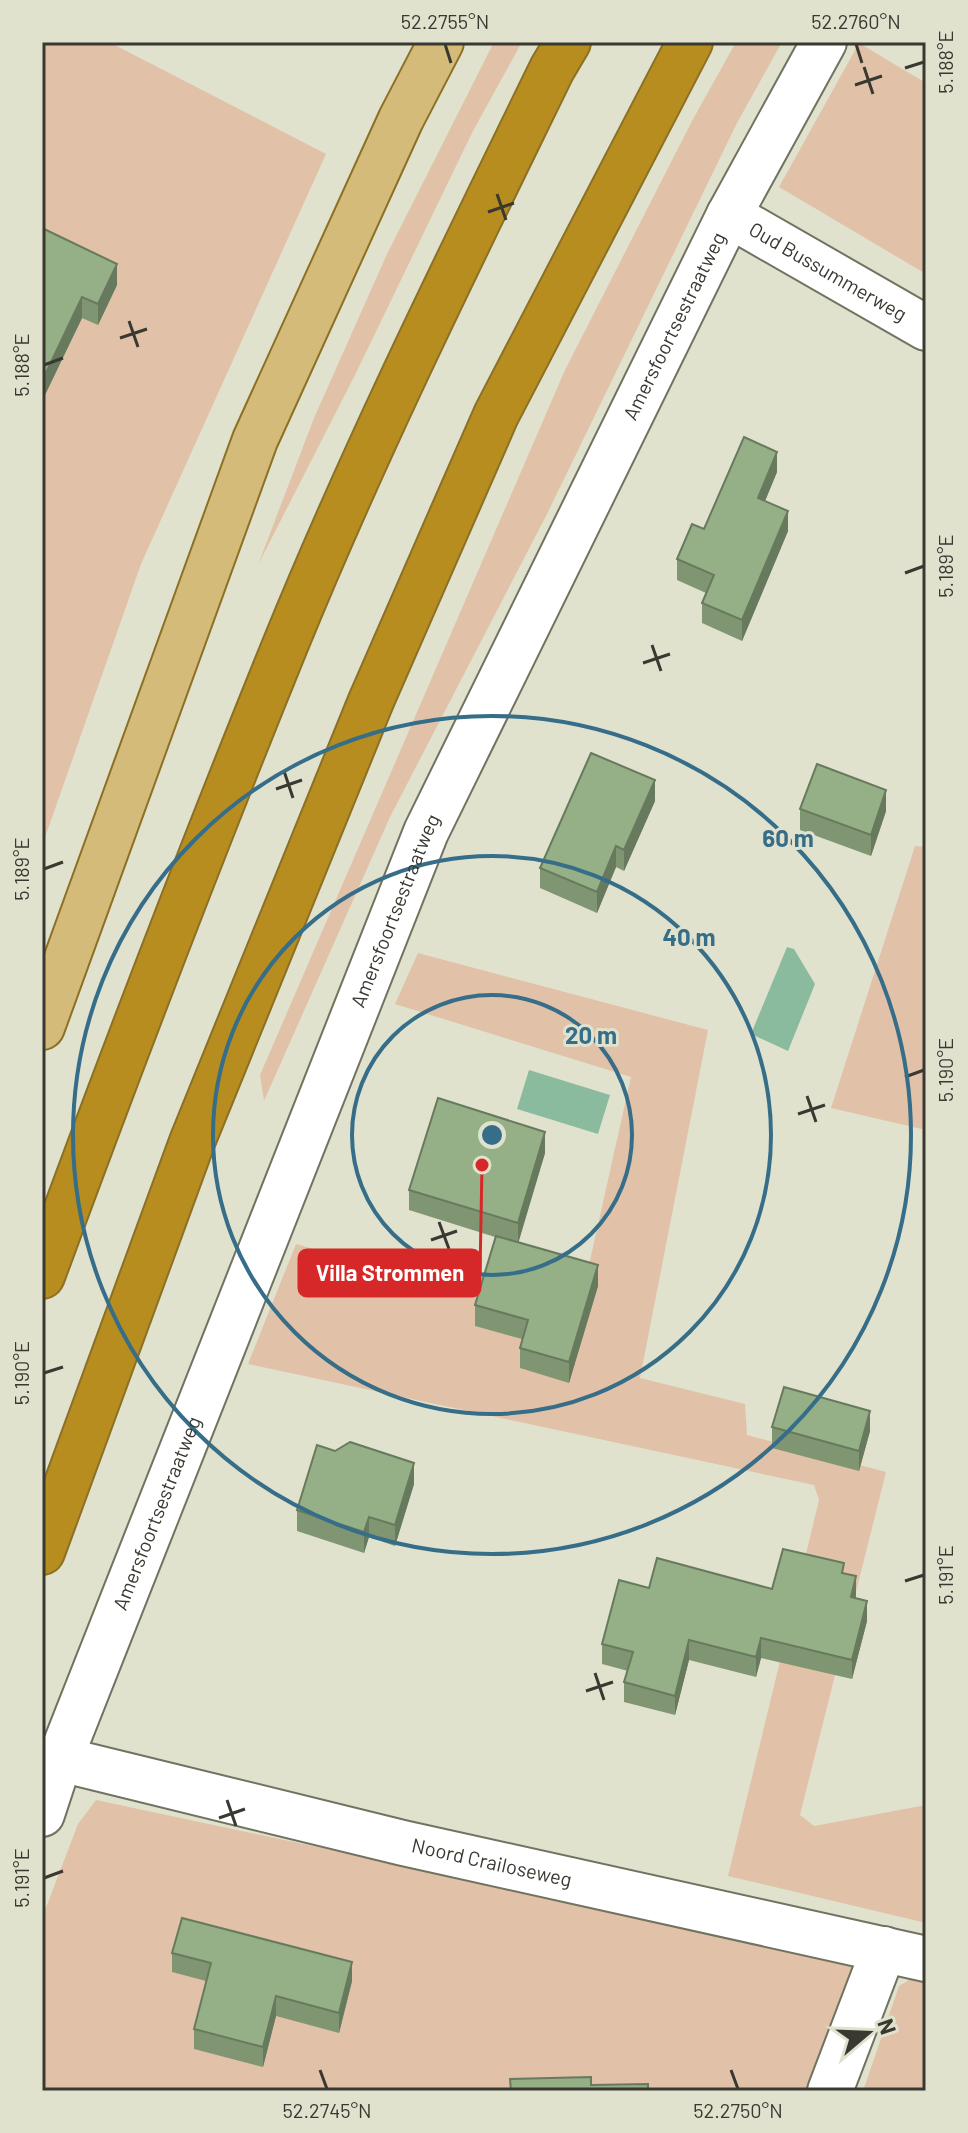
<svg xmlns="http://www.w3.org/2000/svg" width="968" height="2133" font-family="Barlow,sans-serif">
<rect width="100%" height="100%" fill="#e0e2ce"/>
<path fill="#e1c2a8" d="M 42,42 L 109,42 L 326,154 L 141,564 L 42,846 Z
M 494,42 L 522,42 L 473,131 L 355,375 L 258,565 L 314,418 L 387,254 Z
M 736,42 L 782,42 L 737,123 L 547,514 L 390,817 L 264,1101 L 260,1075 L 565,370 L 692,121 Z
M 859,43 L 926,83 L 926,274 L 779,187 Z
M 915,846 L 926,847 L 926,1130 L 831,1108 Z
M 418,953 L 708,1030 L 640,1378 L 745,1404 L 747,1435 L 886,1472 L 800,1815 L 814,1826 L 926,1805 L 926,1923 L 728,1876 L 819,1500 L 814,1485 L 248,1364 L 296,1244 L 562,1319 L 578,1314 L 631,1077 L 395,1004 Z
M 96,1800 L 379,1860 L 757,1935 L 862,1963 L 820,2091 L 42,2091 L 42,1918 L 78,1824 Z
M 914,1977 L 926,1980 L 926,2091 L 863,2091 L 899,1986 Z"/>
<path fill="#8bbb9f" d="M 787,947 L 794,949 L 815,984 L 788,1051 L 751,1034 Z
M 529,1070 L 610,1095 L 598,1134 L 517,1109 Z"/>
<g fill="none" stroke-linecap="round" stroke-linejoin="round">
<defs>
<g id="minor">
<path id="s1" d="M 729,215 L 926,328"/>
<path id="s2" d="M 60,1759 L 403,1843 L 926,1959"/>
<path id="s3" d="M 42,1814 L 60,1759 L 426,832 L 729,215 L 824,42"/>
<path d="M 830,2091 L 884,1949"/>
</g>
<path id="major" d="M 42,1027 L 255,440 L 401,119 L 441,42"/>
<path id="highway" d="M 42,1276 C 120,1064 201,852 286,643 C 366,447 460,258 552,69 L 568,42
M 42,1552 L 192,1142 L 371,701 L 496,415 L 690,42"/>
</defs>
<use href="#minor" stroke="#717260" stroke-width="48"/>
<use href="#major" stroke="#8b7025" stroke-width="48"/>
<use href="#highway" stroke="#8b7025" stroke-width="48"/>
<use href="#minor" stroke="#fff" stroke-width="44"/>
<use href="#major" stroke="#d4bb79" stroke-width="44"/>
<use href="#highway" stroke="#b78d1f" stroke-width="44"/>
</g>
<path fill="#809673" d="M 42,228 L 117,285 L 98,325 L 82,318 L 43,399 Z
M 777,472 L 765,501 L 788,531 L 742,641 L 702,623 L 702,603 L 706,593 L 677,580 L 677,559 L 704,529 Z
M 655,801 L 624,871 L 616,867 L 597,913 L 540,888 L 540,868 Z
M 800,809 L 886,811 L 871,856 L 800,830 Z
M 545,1153 L 518,1242 L 598,1286 L 569,1383 L 520,1368 L 520,1348 L 522,1339 L 475,1326 L 475,1305 L 495,1237 L 409,1210 L 409,1190 Z
M 772,1427 L 870,1431 L 859,1471 L 772,1448 Z
M 414,1484 L 395,1546 L 369,1537 L 364,1553 L 297,1531 L 297,1510 Z
M 844,1574 L 867,1621 L 852,1679 L 761,1658 L 756,1677 L 689,1660 L 675,1715 L 624,1702 L 624,1682 L 628,1671 L 602,1664 L 602,1644 L 772,1589 Z
M 172,1953 L 352,1981 L 339,2033 L 276,2016 L 263,2067 L 194,2049 L 194,2029 L 206,1981 L 172,1972 Z"/>
<path fill="#687a5e" d="M 117,264 L 117,285 L 98,325 L 98,304 Z
M 82,297 L 82,318 L 43,399 L 43,379 Z
M 777,452 L 777,472 L 758,518 L 758,498 Z
M 788,511 L 788,531 L 742,641 L 742,620 Z
M 655,780 L 655,801 L 624,871 L 624,850 Z
M 886,790 L 886,811 L 871,856 L 871,835 Z
M 616,846 L 616,867 L 597,913 L 597,892 Z
M 545,1132 L 545,1153 L 518,1244 L 518,1223 Z
M 598,1265 L 598,1286 L 569,1383 L 569,1362 Z
M 870,1411 L 870,1431 L 859,1471 L 859,1451 Z
M 414,1463 L 414,1484 L 395,1546 L 395,1525 Z
M 369,1517 L 369,1537 L 364,1553 L 364,1532 Z
M 856,1576 L 856,1596 L 851,1617 L 851,1597 Z
M 867,1601 L 867,1621 L 852,1679 L 852,1660 Z
M 761,1638 L 761,1658 L 756,1677 L 756,1657 Z
M 689,1640 L 689,1660 L 675,1715 L 675,1696 Z
M 352,1962 L 352,1981 L 339,2033 L 339,2013 Z
M 276,1996 L 276,2016 L 263,2067 L 263,2047 Z"/>
<path fill="#95af86" stroke="#687a5e" stroke-width="2" d="M 42,228 L 117,264 L 98,304 L 82,297 L 43,379 Z
M 744,437 L 777,452 L 758,498 L 788,511 L 742,620 L 702,603 L 714,575 L 677,559 L 692,524 L 704,529 Z
M 591,753 L 655,780 L 624,850 L 616,846 L 597,892 L 540,868 Z
M 817,764 L 886,790 L 871,835 L 800,809 Z
M 438,1098 L 545,1132 L 518,1223 L 409,1190 Z
M 496,1236 L 598,1265 L 569,1362 L 520,1348 L 528,1320 L 475,1305 Z
M 784,1387 L 870,1411 L 859,1451 L 772,1427 Z
M 350,1442 L 414,1463 L 395,1525 L 369,1517 L 364,1532 L 297,1510 L 317,1445 L 335,1451 Z
M 783,1549 L 844,1563 L 842,1573 L 856,1576 L 851,1597 L 867,1601 L 852,1660 L 761,1638 L 756,1657 L 689,1640 L 675,1696 L 624,1682 L 633,1652 L 602,1644 L 619,1580 L 649,1588 L 657,1558 L 772,1589 Z
M 182,1918 L 352,1962 L 339,2013 L 276,1996 L 263,2047 L 194,2029 L 211,1963 L 172,1953 Z
M 591,2077 L 591,2085 L 648,2084 L 648,2091 L 511,2091 L 510,2079 Z"/>
<path fill="none" stroke="#393931" stroke-width="3" d="M 445,44 L 451,63M 856,44 L 862,63M 864,67 L 873,94M 905,68 L 924,62M 855,85 L 882,76M 497,194 L 506,220M 488,212 L 514,203M 129,321 L 138,347M 120,338 L 147,329M 44,365 L 63,358M 905,573 L 924,566M 652,645 L 661,671M 643,663 L 670,654M 284,771 L 293,798M 276,789 L 302,780M 44,869 L 63,862M 905,1077 L 924,1070M 807,1096 L 816,1122M 798,1114 L 825,1105M 439,1222 L 449,1249M 431,1240 L 457,1231M 44,1373 L 63,1367M 905,1581 L 924,1575M 595,1673 L 604,1700M 586,1691 L 613,1682M 227,1800 L 236,1826M 219,1818 L 245,1809M 44,1878 L 63,1871M 320,2070 L 327,2089M 731,2070 L 738,2089"/>
<g fill="none" stroke="#366d88" stroke-width="4">
<circle cx="492" cy="1135" r="140"/>
<circle cx="492" cy="1135" r="279"/>
<circle cx="492" cy="1135" r="419"/>
</g>
<g text-anchor="middle" stroke-width="6" stroke-linejoin="round" paint-order="stroke">
<g font-size="20" fill="#393931" stroke="#e0e2ce">
<text dy="7" stroke="none"><textPath href="#s1" startOffset="114">Oud Bussummerweg</textPath></text>
<text dy="7" stroke="none"><textPath href="#s3" startOffset="1618">Amersfoortsestraatweg</textPath></text>
<text dy="7" stroke="none"><textPath href="#s3" startOffset="970">Amersfoortsestraatweg</textPath></text>
<text dy="7" stroke="none"><textPath href="#s3" startOffset="322">Amersfoortsestraatweg</textPath></text>
<text dy="7" stroke="none"><textPath href="#s2" startOffset="444">Noord Crailoseweg</textPath></text>
</g>
</g>
<circle cx="492" cy="1135" r="12" fill="#366d88" stroke="#e0e2ce" stroke-width="4"/>
<g font-size="24" text-anchor="middle" font-weight="bold" fill="#366d88" stroke="#e0e2ce" stroke-width="6" stroke-linejoin="round" paint-order="stroke">
<text x="788" y="847">60 m</text>
<text x="689" y="946">40 m</text>
<text x="591" y="1044">20 m</text>
</g>
<path fill="none" stroke="#d62828" stroke-width="3" d="M482 1165L480 1273"/>
<circle fill="#d62828" stroke="#e0e2ce" stroke-width="3" cx="482" cy="1165" r="8"/>
<rect fill="#d62828" stroke="#d62828" stroke-width="3" x="299" y="1250" width="181" height="46" rx="8"/>
<g font-size="22" text-anchor="middle" font-weight="bold" fill="#fff">
<text x="390" y="1281">Villa Strommen</text>
</g>
<rect width="968" height="2133" fill="none" stroke="#e0e2ce" stroke-width="88"/>
<g transform="translate(868 2033) rotate(71)" stroke="#e0e2ce" stroke-width="6" paint-order="stroke">
<path d="M0-6L14 30L0 20L-14 30Z" fill="#393931"/>
<text y="-12" font-size="22" font-weight="bold" text-anchor="middle" fill="#393931">N</text>
</g>
<rect x="44" y="44" width="880" height="2045" fill="none" stroke="#393931" stroke-width="3"/>
<g font-size="20" text-anchor="middle" fill="#393931">
<text x="445" y="29">52.2755°N</text>
<text x="856" y="29">52.2760°N</text>
<text transform="translate(946 62) rotate(-90)" y="7">5.188°E</text>
<text transform="translate(22 365) rotate(-90)" y="7">5.188°E</text>
<text transform="translate(946 566) rotate(-90)" y="7">5.189°E</text>
<text transform="translate(22 869) rotate(-90)" y="7">5.189°E</text>
<text transform="translate(946 1070) rotate(-90)" y="7">5.190°E</text>
<text transform="translate(22 1373) rotate(-90)" y="7">5.190°E</text>
<text transform="translate(946 1575) rotate(-90)" y="7">5.191°E</text>
<text transform="translate(22 1878) rotate(-90)" y="7">5.191°E</text>
<text x="327" y="2118">52.2745°N</text>
<text x="738" y="2118">52.2750°N</text>
</g>
</svg>
